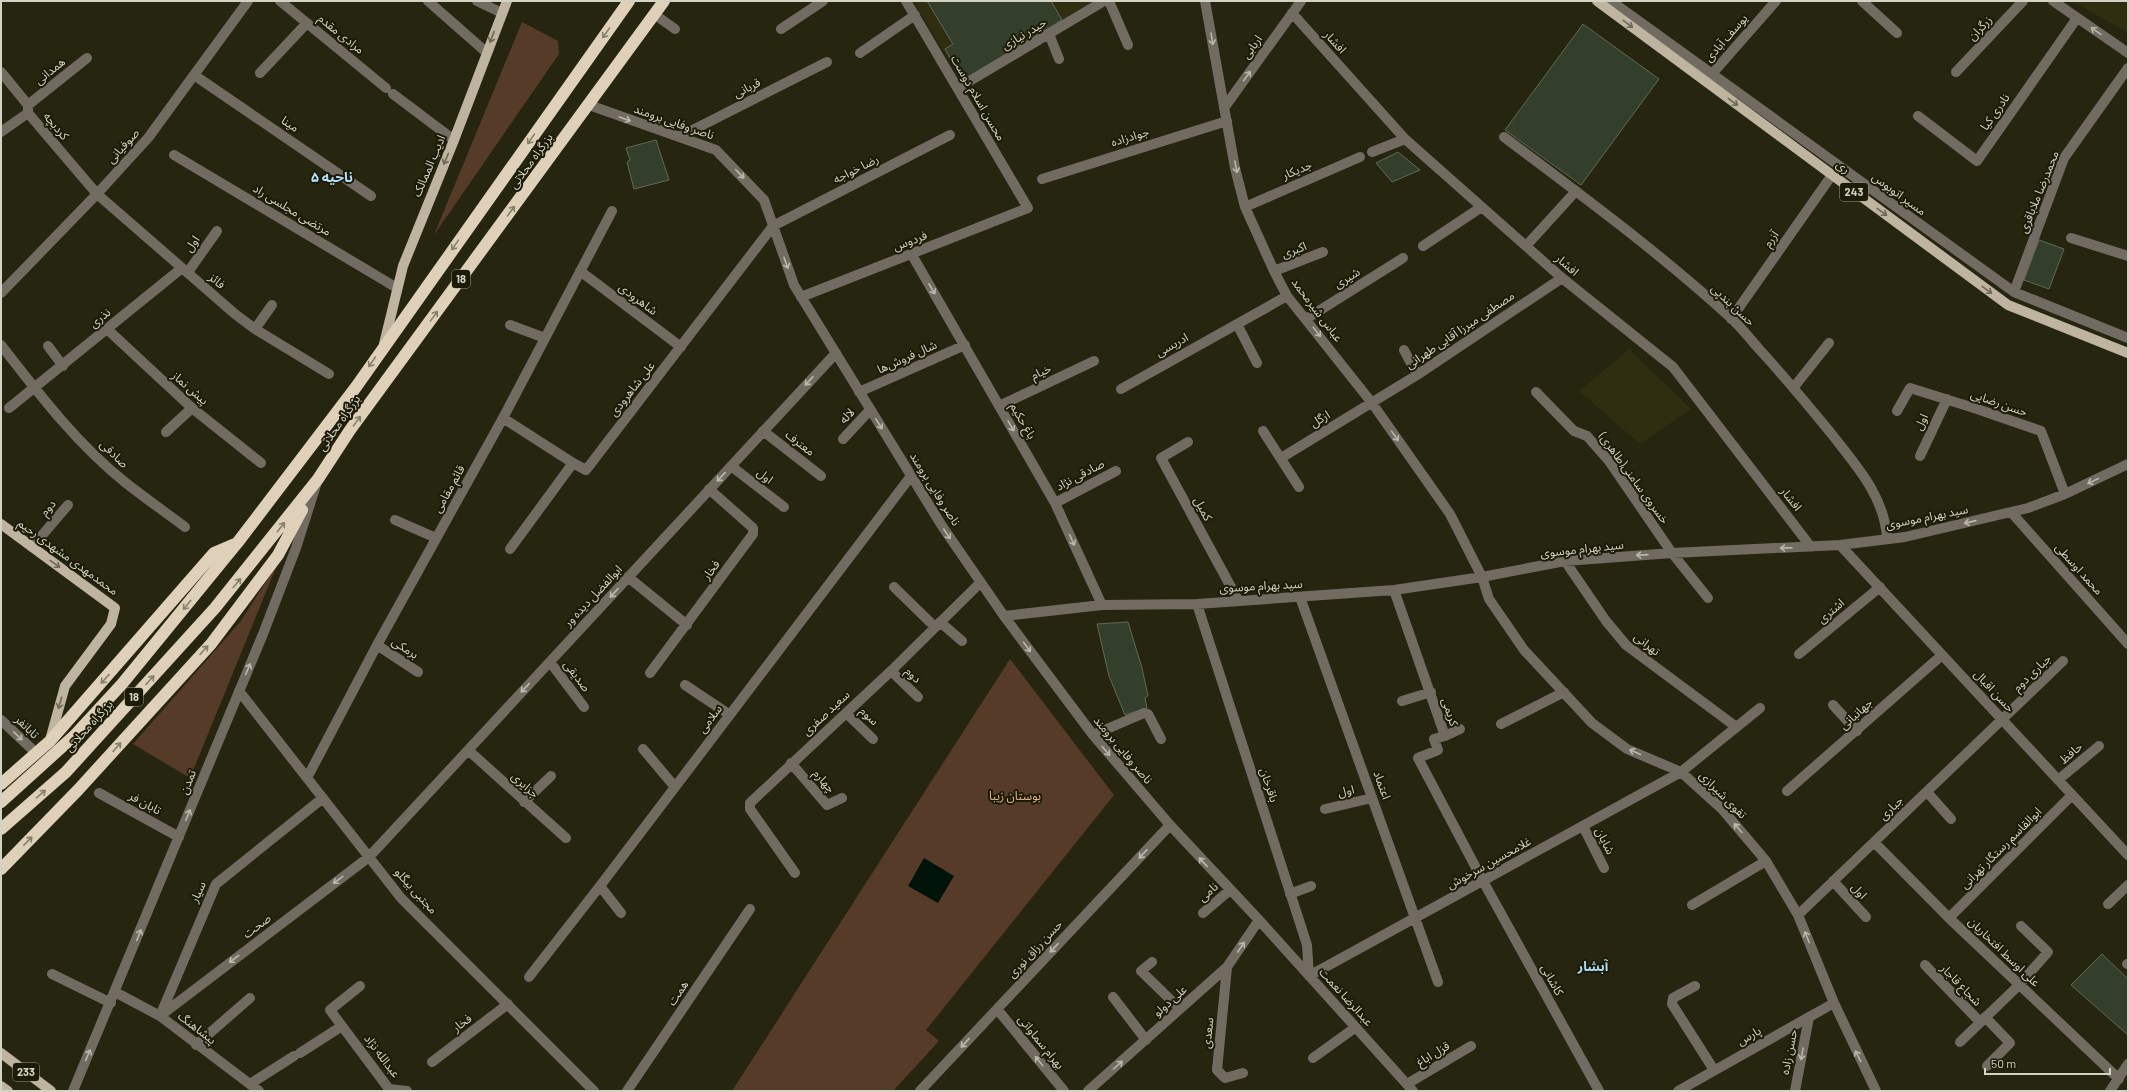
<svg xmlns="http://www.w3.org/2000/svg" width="2129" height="1092" font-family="Barlow,'Noto Sans Arabic',sans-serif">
<rect width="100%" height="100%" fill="#262510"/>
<path fill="#2f2e11" d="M 913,1 L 1095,1 L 962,82 Z
M 2072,1 L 2128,1 L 2128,33 Z
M 1629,349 L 1691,409 L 1640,444 L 1579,391 Z"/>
<path fill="#563b29" d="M 522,22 L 558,41 L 559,54 L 434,235 Z
M 291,543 L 277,565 L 190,778 L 133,744 L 240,622 Z
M 1010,659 L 1114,795 L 926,1030 L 939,1041 L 893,1091 L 732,1091 Z"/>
<path fill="#001308" d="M 924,858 L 954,876 L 938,903 L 908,886 Z"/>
<path fill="#333e2b" stroke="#5f6b57" d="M 927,1 L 1051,1 L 1062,20 L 963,80 L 945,49 L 953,44 Z
M 1583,24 L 1659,79 L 1581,185 L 1505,130 Z
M 656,140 L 669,180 L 634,189 L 627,162 L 630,160 L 626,148 Z
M 1398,152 L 1420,170 L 1392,182 L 1376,163 Z
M 2039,240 L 2064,249 L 2049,289 L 2024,280 Z
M 1128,622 L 1142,668 L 1148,696 L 1145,698 L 1147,708 L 1125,715 L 1109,676 L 1097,624 Z
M 2102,954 L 2128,979 L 2128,1035 L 2071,985 Z"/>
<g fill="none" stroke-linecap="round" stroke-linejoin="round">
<path stroke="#716b62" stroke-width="10" d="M 280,1 L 386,88
M 428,1 L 486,52
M 477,1 L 502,13
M 1109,1 L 1128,45
M 1205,1 L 1235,168 L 1245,207 L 1274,271 L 1287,296 L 1372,403 L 1450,514 L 1482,577 L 1489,599 L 1524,650 L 1592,723 L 1627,749 L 1681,772 L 1722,809 L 1766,861 L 1798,915 L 1834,1003 L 1876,1091
M 1611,1 L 2014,292 L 2128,338
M 1862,1 L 1897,33
M 2053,1 L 2128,53
M 1292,13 L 1405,139 L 1562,278 L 1673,367 L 1811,547
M 654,14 L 675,29
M 781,29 L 823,1
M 1049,34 L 1059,59
M 860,53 L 915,15
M 1,72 L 28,105 L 28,113 L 97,194 L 235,314 L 255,329 L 329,374
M 1956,72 L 2023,1
M 260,73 L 307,23
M 194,75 L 371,196
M 1711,75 L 1776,1
M 958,88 L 1104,1
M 393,94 L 454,140
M 28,105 L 87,58
M 589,105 L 716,150 L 764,200 L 794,285 L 942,526 L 1004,616 L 1093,735 L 1170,825 L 1259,920 L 1413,1091
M 1224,108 L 1301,1
M 1918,116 L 1977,161 L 2077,18
M 1,132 L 28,113
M 679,137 L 827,62
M 1504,137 C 1581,195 1660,253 1731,318 C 1741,327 1750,339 1759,349 C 1784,376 1807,404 1830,432 C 1855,464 1885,496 1887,539
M 1372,152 L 1405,139
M 174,155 L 397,288
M 1042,179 L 1227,121
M 1245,207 L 1360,157
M 2071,238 L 2128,256
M 1423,246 L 1480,208
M 1526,246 L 1576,191
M 912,255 L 1055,503 L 1102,605
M 580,271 L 681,347
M 1274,271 L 1323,252
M 188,272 L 217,231
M 2014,292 L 2064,158 L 2128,68
M 1,293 L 97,194 L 148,138 L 248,1
M 801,297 L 1028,208 L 906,1
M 1306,319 L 1403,258
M 1731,319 L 1832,175
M 1237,324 L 1257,363
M 510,325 L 545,338
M 107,329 L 192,408 L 261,463
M 255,329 L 272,305
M 1,345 C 39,394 77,444 126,483 C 145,498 165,512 185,527
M 48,346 L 63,366
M 1404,350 L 1417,375
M 1794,387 L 1829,343
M 1121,389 L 1287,296
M 859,392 L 965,345
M 1536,392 L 1574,431 L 1587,436 L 1609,461 L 1672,553 L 1708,598
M 999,406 L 1094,361
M 9,408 L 182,268
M 1897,411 L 1910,388 L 1974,408 L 2041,431 L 2065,494
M 503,418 L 573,463
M 763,431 L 821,476
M 1263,431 L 1299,487
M 166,432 L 192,408
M 843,439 L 870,410
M 1188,442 L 1161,458 L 1238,600
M 1920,456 L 1947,399
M 1281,458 L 1417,375 L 1562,278
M 731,466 L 784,507
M 1055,503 L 1116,471
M 2011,512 L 2128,644
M 395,520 L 436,538
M 1840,545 L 2128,855
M 32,547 L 68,505
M 510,549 L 573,463 L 586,470 L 773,226 L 950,135
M 1565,561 L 1606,621 L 1626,645 L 1735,726
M 628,577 L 687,625
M 894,587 L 935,627
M 1394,590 L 1445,736 L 1434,739 L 1438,750 L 1418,758 L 1483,881 L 1599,1091
M 1300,597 L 1438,982
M 1197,604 L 1307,945 L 1309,976 L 1681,772 L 1760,708
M 1004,616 L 1102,605 L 1197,604 L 1394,590 L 1482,577 L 1565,561 L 1672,553 L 1840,545 L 1905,537 L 2028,508 L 2065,494 L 2128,464
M 940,622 L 962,641
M 377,645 L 418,672
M 1799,654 L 1880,587
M 550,662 L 584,707
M 891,671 L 918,697
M 650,673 L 753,534 L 753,528 L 709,489
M 685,685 L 730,715
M 239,691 L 401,898 L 594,1091
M 1402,701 L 1431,692
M 1833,705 L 1857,731
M 846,713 L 873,739
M 1,720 L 35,752
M 1501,724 L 1564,692
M 1093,735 L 1144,713 L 1148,714 L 1161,739
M 1445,736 L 1460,729
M 643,749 L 675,787
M 468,750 L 566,838
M 791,763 L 827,805 L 842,798
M 307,778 L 377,645 L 503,418 L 612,211
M 2058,780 L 2099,746
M 1787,791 L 1942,655
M 1927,792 L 1951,819
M 99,793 L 179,837
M 524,802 L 551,776
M 1325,809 L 1372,798
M 1583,826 L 1604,868
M 1874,842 L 1949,918 L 2119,1079
M 795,873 L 750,809 L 750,803 L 891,671 L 980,583
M 1833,881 L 1866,917
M 600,886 L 621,913
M 1290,894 L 1311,886
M 2108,904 L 2128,885
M 1692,905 L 1766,861
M 1203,913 L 1230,890
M 1798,915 L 2063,661
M 1949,918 L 2072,795
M 1152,962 L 1141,971 L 1180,1009
M 2127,964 L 2128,964
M 1925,965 L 1980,1022
M 1227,967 L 1217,1070 L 1225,1078 L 1243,1073
M 52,974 L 111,1003
M 529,977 L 600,886 L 911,476
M 360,986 L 330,1010 L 389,1089 L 407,1091
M 1695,986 L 1673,998 L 1672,1004 L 1714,1070
M 115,992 L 160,1016 L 259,1091
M 1113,997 L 1146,1040
M 997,1009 L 1064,1091
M 160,1016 L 369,857 L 836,353
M 160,1016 L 216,884 L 323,798
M 1985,1017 L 2010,1043 L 1987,1066
M 1960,1042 L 2019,985 L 2048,952 L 2021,926
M 196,1045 L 250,998
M 300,1053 L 342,1026
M 1313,1058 L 1356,1027
M 432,1062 L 508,1004
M 250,1084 L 294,1056
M 1407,1084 L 1471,1046
M 73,1091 L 263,634 L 296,548 L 317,482
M 627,1091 L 750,909
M 920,1091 L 1170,825
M 1088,1091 L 1227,967 L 1259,920
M 1678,1091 L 1834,1003
M 1795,1091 L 1809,1017
M 2110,1091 L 2128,1064"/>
<path stroke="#bfb4a0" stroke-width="10" d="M 1597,1 L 2008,305 L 2128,353
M 384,344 L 403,266 L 454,140 L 507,1
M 1,524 L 115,608 L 111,624 L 65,686 L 50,740
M 1,1053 L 51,1091
M 1,1086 L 8,1091"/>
<path stroke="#dfd1b9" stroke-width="12" d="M 1,784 L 50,741 L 214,553 L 235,544
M 1,802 L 74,736 L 122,684 L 238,542 L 356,387 L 629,1
M 1,829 L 66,772 L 215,608 L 318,479 L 350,430 L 664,1
M 1,869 L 78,790 L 211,644 L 278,555 L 302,510"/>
</g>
<defs><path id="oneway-shaft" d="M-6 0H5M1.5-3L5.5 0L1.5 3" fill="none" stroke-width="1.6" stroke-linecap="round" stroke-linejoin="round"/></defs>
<g stroke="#6e6854">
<use href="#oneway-shaft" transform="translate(1628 24) rotate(37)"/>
<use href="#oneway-shaft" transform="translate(492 37) rotate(111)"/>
<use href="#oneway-shaft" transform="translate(1733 102) rotate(37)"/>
<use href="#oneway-shaft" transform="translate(446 159) rotate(113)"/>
<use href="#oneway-shaft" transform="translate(1882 212) rotate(36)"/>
<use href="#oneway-shaft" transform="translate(1987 290) rotate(36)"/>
<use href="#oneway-shaft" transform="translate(55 564) rotate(36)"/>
<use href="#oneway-shaft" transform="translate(60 703) rotate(106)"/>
</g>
<g stroke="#bab8ac">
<use href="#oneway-shaft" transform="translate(2096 31) rotate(-145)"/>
<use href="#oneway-shaft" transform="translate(1212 39) rotate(80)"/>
<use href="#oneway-shaft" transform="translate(1247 76) rotate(-54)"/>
<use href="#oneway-shaft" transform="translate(625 119) rotate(20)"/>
<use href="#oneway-shaft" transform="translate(1236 167) rotate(78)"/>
<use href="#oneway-shaft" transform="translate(740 174) rotate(46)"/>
<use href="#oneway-shaft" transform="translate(786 263) rotate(70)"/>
<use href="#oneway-shaft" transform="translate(932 289) rotate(59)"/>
<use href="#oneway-shaft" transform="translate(1317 332) rotate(51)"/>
<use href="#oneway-shaft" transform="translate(809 381) rotate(133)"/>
<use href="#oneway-shaft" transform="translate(879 424) rotate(58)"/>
<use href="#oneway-shaft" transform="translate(1011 426) rotate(60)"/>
<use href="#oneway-shaft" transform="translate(1395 436) rotate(55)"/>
<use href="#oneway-shaft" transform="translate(721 477) rotate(133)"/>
<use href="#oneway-shaft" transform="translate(2093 481) rotate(155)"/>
<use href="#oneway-shaft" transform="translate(1970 522) rotate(167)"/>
<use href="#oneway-shaft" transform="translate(947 534) rotate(56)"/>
<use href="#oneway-shaft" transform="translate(1072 540) rotate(66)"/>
<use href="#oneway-shaft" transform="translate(1786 548) rotate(178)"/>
<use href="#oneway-shaft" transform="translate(1642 555) rotate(176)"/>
<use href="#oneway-shaft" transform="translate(614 593) rotate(133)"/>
<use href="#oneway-shaft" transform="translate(1027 647) rotate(54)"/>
<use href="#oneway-shaft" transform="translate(248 669) rotate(-67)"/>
<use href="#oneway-shaft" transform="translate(525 688) rotate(133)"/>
<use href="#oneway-shaft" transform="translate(18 736) rotate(44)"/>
<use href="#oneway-shaft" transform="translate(1106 751) rotate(50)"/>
<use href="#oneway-shaft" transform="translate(1635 752) rotate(-156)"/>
<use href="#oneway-shaft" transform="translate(188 815) rotate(-68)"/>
<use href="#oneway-shaft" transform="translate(1738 828) rotate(-131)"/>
<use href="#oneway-shaft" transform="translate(1143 854) rotate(133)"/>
<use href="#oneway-shaft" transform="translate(1203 862) rotate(-133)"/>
<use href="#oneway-shaft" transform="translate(338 880) rotate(143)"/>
<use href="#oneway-shaft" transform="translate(139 935) rotate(-68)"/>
<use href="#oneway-shaft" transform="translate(1807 937) rotate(-112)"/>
<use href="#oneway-shaft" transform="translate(1241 947) rotate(-56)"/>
<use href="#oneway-shaft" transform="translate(1054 948) rotate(133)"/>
<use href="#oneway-shaft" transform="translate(234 959) rotate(143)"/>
<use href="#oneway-shaft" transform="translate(965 1043) rotate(133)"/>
<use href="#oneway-shaft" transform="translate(1802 1054) rotate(101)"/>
<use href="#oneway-shaft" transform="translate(88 1055) rotate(-67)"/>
<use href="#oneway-shaft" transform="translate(1858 1056) rotate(-117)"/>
<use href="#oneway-shaft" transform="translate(1039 1061) rotate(-129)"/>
<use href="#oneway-shaft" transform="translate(1118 1065) rotate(-42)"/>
</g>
<g stroke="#877f69">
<use href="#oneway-shaft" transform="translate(606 33) rotate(126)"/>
<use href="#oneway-shaft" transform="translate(531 139) rotate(125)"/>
<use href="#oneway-shaft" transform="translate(511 211) rotate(-54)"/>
<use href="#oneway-shaft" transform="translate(455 245) rotate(125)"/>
<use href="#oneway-shaft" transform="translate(434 316) rotate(-54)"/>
<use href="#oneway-shaft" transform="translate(372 362) rotate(124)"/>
<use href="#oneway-shaft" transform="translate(357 421) rotate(-54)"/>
<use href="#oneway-shaft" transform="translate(281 527) rotate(-52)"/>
<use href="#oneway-shaft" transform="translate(237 583) rotate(-50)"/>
<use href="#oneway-shaft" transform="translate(187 605) rotate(129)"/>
<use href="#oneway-shaft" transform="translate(204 650) rotate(-48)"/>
<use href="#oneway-shaft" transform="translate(105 679) rotate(132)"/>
<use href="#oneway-shaft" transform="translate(150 680) rotate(-48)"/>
<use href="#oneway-shaft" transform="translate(117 747) rotate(-48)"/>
<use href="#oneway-shaft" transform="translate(41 794) rotate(-41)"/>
<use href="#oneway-shaft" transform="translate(28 841) rotate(-46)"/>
</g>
<g text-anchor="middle" stroke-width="4" stroke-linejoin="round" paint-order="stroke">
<g fill="#1c1b07" stroke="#9b9b8c" stroke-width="1">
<rect x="1840" y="183" width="28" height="18" rx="3"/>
<rect x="452" y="270" width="18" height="18" rx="3"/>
<rect x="125" y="688" width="18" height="18" rx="3"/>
<rect x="13" y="1063" width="26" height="18" rx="3"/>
</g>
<g font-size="11" font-weight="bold" fill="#d2d2c5">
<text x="1854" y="196">243</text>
<text x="461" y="283">18</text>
<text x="134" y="701">18</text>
<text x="26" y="1076">233</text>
</g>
<g font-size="12" fill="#d2d2c5" stroke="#1c1b07">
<text transform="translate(1980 28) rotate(-47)" y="4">زرگران</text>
<text transform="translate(341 34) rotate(39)" y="4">مرادی مقدم</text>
<text transform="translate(1024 34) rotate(-31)" y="4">حیدر نیازی</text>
<text transform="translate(1726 38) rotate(-49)" y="4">یوسف آبادی</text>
<text transform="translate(1335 42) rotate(48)" y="4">افشار</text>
<text transform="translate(1252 47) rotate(-54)" y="4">اربابی</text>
<text transform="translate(50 71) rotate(-39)" y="4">همدانی</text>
<text transform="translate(747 88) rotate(-27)" y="4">قربانی</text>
<text transform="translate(978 98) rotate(60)" y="4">محسن اسلام دوست</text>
<text transform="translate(1995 112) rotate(-55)" y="4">نادری کیا</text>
<text transform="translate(674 122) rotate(19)" y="4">ناصر وفایی برومند</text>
<text transform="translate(290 124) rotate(34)" y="4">مینا</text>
<text transform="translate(56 126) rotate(50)" y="4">کردبچه</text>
<text transform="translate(1130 137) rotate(-17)" y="4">جوادزاده</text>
<text transform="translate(123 146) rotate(-48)" y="4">صوفیانی</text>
<text transform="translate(531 161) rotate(-54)" y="4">بزرگراه محلاتی</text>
<text transform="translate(429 166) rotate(-67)" y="4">ادیب الممالک</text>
<text transform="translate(1843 167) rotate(37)" y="4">ری</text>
<text transform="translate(856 169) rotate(-27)" y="4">رضا خواجه</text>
<text transform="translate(1297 170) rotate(-23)" y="4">جدیکار</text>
<text transform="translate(2039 192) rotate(-68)" y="4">محمدرضا ملاباقری</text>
<text transform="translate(1899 194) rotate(36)" y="4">مسیر اتوبوس</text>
<text transform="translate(292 210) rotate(31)" y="4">مرتضی مجلسی راد</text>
<text transform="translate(1771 239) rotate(-55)" y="4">آزرم</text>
<text transform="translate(910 241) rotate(-21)" y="4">فردوس</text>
<text transform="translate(192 244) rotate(-55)" y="4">اول</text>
<text transform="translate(1294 250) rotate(-21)" y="4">اکبری</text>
<text transform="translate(1567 265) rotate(41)" y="4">افشار</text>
<text transform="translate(1347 278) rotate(-32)" y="4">شیری</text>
<text transform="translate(217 281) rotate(41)" y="4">فائز</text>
<text transform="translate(638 299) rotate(37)" y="4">شاهرودی</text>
<text transform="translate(1733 305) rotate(43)" y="4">حسن بندپی</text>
<text transform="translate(1317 310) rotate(53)" y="4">عباس شیرمحمد</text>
<text transform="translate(100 318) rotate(-39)" y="4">نذری</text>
<text transform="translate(1460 330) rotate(-34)" y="4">مصطفی میرزا آقایی طهرانی</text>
<text transform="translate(1172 345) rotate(-29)" y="4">ادریسی</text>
<text transform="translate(907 357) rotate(-24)" y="4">شال فروش‌ها</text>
<text transform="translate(1041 372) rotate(-25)" y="4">خیام</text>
<text transform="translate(190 388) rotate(41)" y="4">پیش نماز</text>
<text transform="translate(632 389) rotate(-52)" y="4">علی شاهرودی</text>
<text transform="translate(1999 403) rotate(19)" y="4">حسن رضایی</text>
<text transform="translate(847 416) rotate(-47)" y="4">لاله</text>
<text transform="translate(1320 419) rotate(-31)" y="4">ازگل</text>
<text transform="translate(1023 421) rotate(60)" y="4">باغ حکیم</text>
<text transform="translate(1921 422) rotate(-65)" y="4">اول</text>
<text transform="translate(339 423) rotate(-55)" y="4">بزرگراه محلاتی</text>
<text transform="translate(800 443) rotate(38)" y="4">معترف</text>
<text transform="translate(114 454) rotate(44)" y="4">صادقی</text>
<text transform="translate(1080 475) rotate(-28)" y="4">صادقی نژاد</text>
<text transform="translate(765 476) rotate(38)" y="4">اول</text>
<text transform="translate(1634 478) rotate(54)" y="4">خسروی سامنی(طاهری)</text>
<text transform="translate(449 489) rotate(-61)" y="4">قائم مقامی</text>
<text transform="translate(935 489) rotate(58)" y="4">ناصر وفایی برومند</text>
<text transform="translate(1791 499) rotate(52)" y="4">افشار</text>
<text transform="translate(48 508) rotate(-49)" y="4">دوم</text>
<text transform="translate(1203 509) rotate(62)" y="4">کمیل</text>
<text transform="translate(1927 517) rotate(-11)" y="4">سید بهرام موسوی</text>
<text transform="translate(1582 549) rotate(-6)" y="4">سید بهرام موسوی</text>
<text transform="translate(68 557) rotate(36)" y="4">محمدمهدی مشهدی رحیم</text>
<text transform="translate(2079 569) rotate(48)" y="4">محمد اوسطی</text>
<text transform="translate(711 570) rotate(-54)" y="4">فخار</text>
<text transform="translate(1261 586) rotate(-3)" y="4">سید بهرام موسوی</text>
<text transform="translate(593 596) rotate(-47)" y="4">ابوالفضل دیده ور</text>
<text transform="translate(1831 611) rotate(-40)" y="4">اشتری</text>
<text transform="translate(1647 644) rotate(38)" y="4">تهرانی</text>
<text transform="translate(405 648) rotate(33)" y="4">برمکی</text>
<text transform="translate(2032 673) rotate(-44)" y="4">جباری دوم</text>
<text transform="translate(913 675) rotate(44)" y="4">دوم</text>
<text transform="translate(577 676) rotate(53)" y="4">صدیقی</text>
<text transform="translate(1994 691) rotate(47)" y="4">حسن اقبال</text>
<text transform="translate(1450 712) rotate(72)" y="4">کریمی</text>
<text transform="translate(826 713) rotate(-43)" y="4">سعید صفری</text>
<text transform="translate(1856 714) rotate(-42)" y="4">جهانبانی</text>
<text transform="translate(869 716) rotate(44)" y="4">سوم</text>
<text transform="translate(710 719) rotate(-53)" y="4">سلامی</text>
<text transform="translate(89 726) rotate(-48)" y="4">بزرگراه محلاتی</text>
<text transform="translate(27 727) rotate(44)" y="4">تابانفر</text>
<text transform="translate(1123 750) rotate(50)" y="4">ناصر وفایی برومند</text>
<text transform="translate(2071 753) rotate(-40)" y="4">حافظ</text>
<text transform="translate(824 781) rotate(49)" y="4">چهارم</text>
<text transform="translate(188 782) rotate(-68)" y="4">تمدن</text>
<text transform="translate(525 785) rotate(42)" y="4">جزایری</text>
<text transform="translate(1269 785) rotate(72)" y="4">باقرخان</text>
<text transform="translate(1382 785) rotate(70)" y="4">اعتماد</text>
<text transform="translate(1346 791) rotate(-13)" y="4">اول</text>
<text transform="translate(1723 795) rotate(45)" y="4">تقوی شیرازی</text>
<text transform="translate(145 803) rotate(29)" y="4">تابان فر</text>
<text transform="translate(1891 808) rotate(-44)" y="4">جباری</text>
<text transform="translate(1605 841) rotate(63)" y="4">شایان</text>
<text transform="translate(2001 848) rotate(-45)" y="4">ابوالقاسم رستگار تهرانی</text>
<text transform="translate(1489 863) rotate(-29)" y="4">غلامحسین سرخوش</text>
<text transform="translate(416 891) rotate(48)" y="4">مجتبی بیگلو</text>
<text transform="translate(1859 891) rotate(48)" y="4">اول</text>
<text transform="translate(198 892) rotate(-65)" y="4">سیار</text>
<text transform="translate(1208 892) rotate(-41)" y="4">نامی</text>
<text transform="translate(257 926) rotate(-37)" y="4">صحت</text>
<text transform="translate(1035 949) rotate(-47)" y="4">حسن رزاق نوری</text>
<text transform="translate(2004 952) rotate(44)" y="4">علی اوسط افتخاریان</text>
<text transform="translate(1552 980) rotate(61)" y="4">کاشانی</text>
<text transform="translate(1961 985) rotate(46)" y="4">شجاع قاجار</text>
<text transform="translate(678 993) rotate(-56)" y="4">همت</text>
<text transform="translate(1346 997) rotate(48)" y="4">عبدالرضا نعمت</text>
<text transform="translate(1170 1001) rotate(-42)" y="4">علی دولو</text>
<text transform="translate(462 1023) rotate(-37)" y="4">فخار</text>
<text transform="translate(197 1028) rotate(38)" y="4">پیشاهنگ</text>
<text transform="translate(1208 1033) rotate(-84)" y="4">سعدی</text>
<text transform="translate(1749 1036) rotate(-30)" y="4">پارس</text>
<text transform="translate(1041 1042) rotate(51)" y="4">بهرام سماواتی</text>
<text transform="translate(1789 1052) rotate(-79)" y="4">حسن زاده</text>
<text transform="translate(1433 1054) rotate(-31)" y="4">قزل اباغ</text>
<text transform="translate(382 1056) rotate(53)" y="4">عبدالله نژاد</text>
</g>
<g font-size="12" fill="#e9b490" stroke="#1c1b07">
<text x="1015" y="800">بوستان زیبا</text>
</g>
<g font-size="13" font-weight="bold" fill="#b2def9" stroke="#1c1b07">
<text x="1593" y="971">آبشار</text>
</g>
<g font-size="14" font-weight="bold" fill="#b2def9" stroke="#1c1b07">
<text x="332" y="182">ناحیه ۵</text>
</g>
</g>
<rect width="2129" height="1092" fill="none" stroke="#d2d2c5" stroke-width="4"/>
<path d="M1985 1068v6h125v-6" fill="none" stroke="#d2d2c5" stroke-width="2"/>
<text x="1991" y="1068" font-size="12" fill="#d2d2c5" stroke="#1c1b07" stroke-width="3" paint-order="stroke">50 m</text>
</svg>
